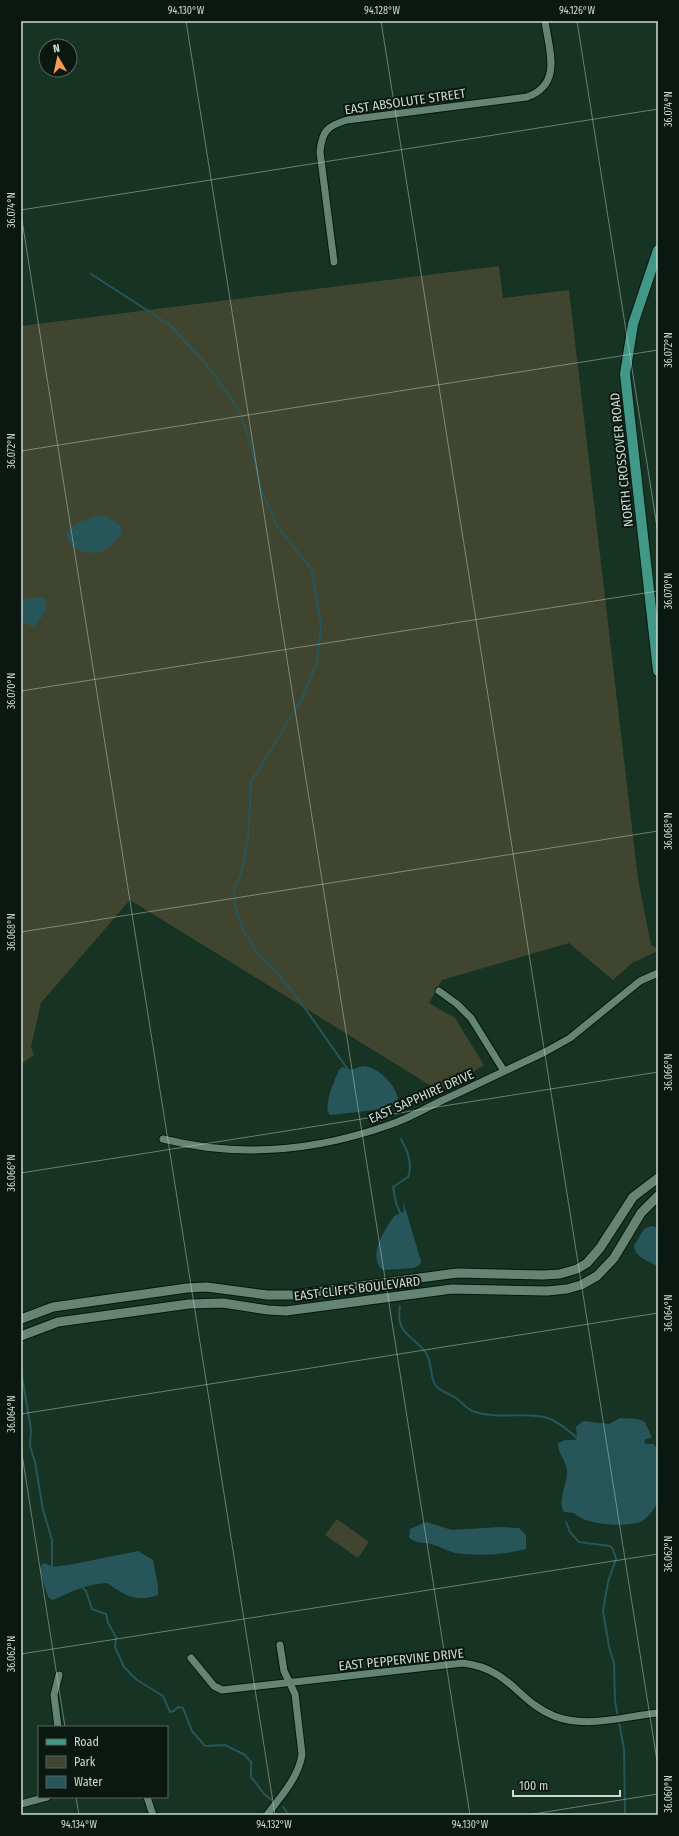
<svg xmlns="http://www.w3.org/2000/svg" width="679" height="1836" font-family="'Fira Sans Condensed',sans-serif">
<rect width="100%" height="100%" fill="#163324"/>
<path fill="#404530" d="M 499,266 L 503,298 L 569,290 L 638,879 L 651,945 L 658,949 L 658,951 L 632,963 L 613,980 L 569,943 L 442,980 L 429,1003 L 455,1018 L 484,1065 L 441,1092 L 130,900 L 41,1003 L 31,1047 L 34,1055 L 21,1064 L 21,326 Z
M 337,1519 L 369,1542 L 358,1558 L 325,1535 Z"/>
<path fill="#26565a" d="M 100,515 L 106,516 L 121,526 L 121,534 C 117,540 111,546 105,550 C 92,557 64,550 67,532 L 79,522 Z
M 37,597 L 45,599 C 49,609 42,617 36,625 L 32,626 L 21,622 L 21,600 Z
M 362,1066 C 377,1066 397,1085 398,1100 L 390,1110 L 384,1109 L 330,1115 C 322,1107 335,1080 339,1070 L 342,1067 L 351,1070 Z
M 403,1201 L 421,1261 L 420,1265 L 413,1268 L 383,1270 C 367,1258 384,1230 393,1218 C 396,1214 400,1214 404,1211 Z
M 651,1226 L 658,1228 L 658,1266 C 649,1262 635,1257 634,1246 L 644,1229 Z
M 620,1418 L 638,1419 L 645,1422 L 652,1438 L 646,1439 L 644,1441 L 646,1444 L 653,1444 L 658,1449 C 658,1456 660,1498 658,1502 C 655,1508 648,1518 642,1521 C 628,1528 584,1525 574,1513 L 564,1512 C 557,1502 567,1484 567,1473 C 568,1462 557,1454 558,1443 L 565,1440 L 576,1440 L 577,1438 L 576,1427 L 583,1421 L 609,1424 Z
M 426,1522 L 452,1530 L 500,1527 L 519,1528 L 526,1535 L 526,1549 C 504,1555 477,1556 455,1553 C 447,1551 439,1546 431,1544 C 423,1542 415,1544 409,1537 L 410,1529 Z
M 138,1551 L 153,1560 L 158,1586 L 158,1595 C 136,1603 124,1595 107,1583 C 85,1584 72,1592 53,1600 L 48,1597 L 40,1571 L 41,1565 L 45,1563 L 52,1567 L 74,1564 Z"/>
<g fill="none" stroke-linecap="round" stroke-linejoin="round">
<path stroke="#26565a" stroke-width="2" d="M 91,274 L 170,325 L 212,371 L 239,411 L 250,442 L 261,490 L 277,526 L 312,570 L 321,626 L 316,666 L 300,702 L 251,782 L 248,840 L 241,873 L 234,891 L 235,905 L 243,930 L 259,955 L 274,969 L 302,1004 L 349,1071
M 401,1215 L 396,1203 L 393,1187 L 408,1177 C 413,1163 407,1150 401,1139
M 400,1306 C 395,1334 412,1334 426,1353 C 433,1363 429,1379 437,1387 C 442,1392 450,1394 456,1398 C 463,1403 467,1410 475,1412 C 499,1420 525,1411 548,1418 C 558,1422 571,1432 578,1439
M 21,1371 L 31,1429 L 30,1446 L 35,1462 L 43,1510 L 52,1540 L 52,1569
M 566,1522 L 570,1532 L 579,1542 L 610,1546 L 613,1549 L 616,1559 L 608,1582 L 603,1611 L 609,1647 L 614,1663 L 615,1701 L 624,1749 L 625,1815
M 82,1587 L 86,1591 L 92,1609 L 106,1614 L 108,1623 L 116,1637 L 115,1647 L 124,1667 L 137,1680 L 163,1696 L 170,1712 L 174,1711 L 178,1707 L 183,1708 L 192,1731 L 205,1746 L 225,1745 L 245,1755 L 251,1762 L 251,1777 L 265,1795 L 272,1800
M 283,1807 L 289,1815"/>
<defs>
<path id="minor" d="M 334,262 L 320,152 C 322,131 327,126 347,120 L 527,97 C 563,84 549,51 545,21
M 439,991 L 457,1004 L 471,1018 L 504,1071
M 163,1139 C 239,1158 316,1151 389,1125 C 407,1119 424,1109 441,1101 C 476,1085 511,1068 545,1052 L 570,1038 L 640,981 L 658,973
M 191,1658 L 214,1686 L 222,1690 L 463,1663 C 511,1669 517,1701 554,1716 C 587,1729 625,1716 658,1713
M 58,1727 L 54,1695 L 59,1675
M 147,1797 L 153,1815
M 21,1804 L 47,1797
M 267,1815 C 281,1796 299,1777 302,1754 L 295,1694 L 284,1671 L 280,1645"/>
<path id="tertiary" d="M 21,1319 L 53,1307 L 187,1288 L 207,1287 L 267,1295 L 293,1295 L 457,1273 L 543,1275 L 560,1274 L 577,1269 L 587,1263 L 600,1248 L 633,1197 L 658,1178
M 21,1336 L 58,1322 L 189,1304 L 223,1303 L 268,1310 L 286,1311 L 452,1289 L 547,1291 L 567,1289 L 581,1285 L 597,1276 L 614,1258 L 641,1213 L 658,1196"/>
<path id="primary" d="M 658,250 L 633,324 L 625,374 L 658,671"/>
</defs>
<use href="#minor" stroke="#001a0d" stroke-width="9"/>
<use href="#tertiary" stroke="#001a0d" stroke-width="11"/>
<use href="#primary" stroke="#001a0d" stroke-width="12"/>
<use href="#minor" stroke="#658473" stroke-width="7"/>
<use href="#tertiary" stroke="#658473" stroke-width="9"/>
<use href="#primary" stroke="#429887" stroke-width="10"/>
</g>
<path fill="none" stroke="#cbdbd2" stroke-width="1" stroke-opacity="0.45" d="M 186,21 L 470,1815M 381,21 L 658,1767M 577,21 L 658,533M 21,210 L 658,109M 21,214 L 275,1815M 21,451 L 658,350M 21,691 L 658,591M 21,932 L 658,831M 21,1173 L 658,1072M 21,1414 L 658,1313M 21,1448 L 65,1727M 21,1654 L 658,1554M 76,1797 L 79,1815M 527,1815 L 658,1794"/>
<g text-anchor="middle" stroke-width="4" stroke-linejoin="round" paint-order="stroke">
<g font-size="13" fill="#cbdbd2" stroke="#0b1711">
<text transform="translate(405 101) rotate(-8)" y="5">EAST ABSOLUTE STREET</text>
<text transform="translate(621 460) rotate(-96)" y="5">NORTH CROSSOVER ROAD</text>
<text transform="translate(421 1096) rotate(-24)" y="5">EAST SAPPHIRE DRIVE</text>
<text transform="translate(357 1288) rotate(-7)" y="5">EAST CLIFFS BOULEVARD</text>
<text transform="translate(401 1659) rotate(-6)" y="5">EAST PEPPERVINE DRIVE</text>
</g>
</g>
<rect width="679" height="1836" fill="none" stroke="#0b1711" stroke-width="44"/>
<rect x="38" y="1726" width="130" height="72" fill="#0b1711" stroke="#58655e"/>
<rect x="46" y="1739" width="20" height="6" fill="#429887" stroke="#58655e"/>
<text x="74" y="1746" font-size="12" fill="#cbdbd2">Road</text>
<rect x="46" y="1756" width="20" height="12" fill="#404530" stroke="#58655e"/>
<text x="74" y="1766" font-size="12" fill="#cbdbd2">Park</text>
<rect x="46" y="1776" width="20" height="12" fill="#26565a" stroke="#58655e"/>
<text x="74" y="1786" font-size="12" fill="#cbdbd2">Water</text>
<g transform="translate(58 58) rotate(351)"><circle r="19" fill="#0b1711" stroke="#58655e"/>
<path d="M0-3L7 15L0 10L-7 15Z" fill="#fc9d54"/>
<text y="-6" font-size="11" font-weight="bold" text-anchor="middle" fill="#cbdbd2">N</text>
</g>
<path d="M513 1790v6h107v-6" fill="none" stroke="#cbdbd2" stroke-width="2"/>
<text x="519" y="1790" font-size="12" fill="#cbdbd2" stroke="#0b1711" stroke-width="3" paint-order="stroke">100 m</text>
<rect x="22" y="22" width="635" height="1792" fill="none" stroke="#cbdbd2" stroke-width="1.5"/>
<g font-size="10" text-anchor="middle" fill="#cbdbd2">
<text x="186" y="14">94.130°W</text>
<text x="382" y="14">94.128°W</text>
<text x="577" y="14">94.126°W</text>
<text transform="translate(668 109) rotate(-90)" y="4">36.074°N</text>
<text transform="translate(11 210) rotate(-90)" y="4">36.074°N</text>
<text transform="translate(668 350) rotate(-90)" y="4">36.072°N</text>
<text transform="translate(11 451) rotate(-90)" y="4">36.072°N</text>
<text transform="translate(668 591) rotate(-90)" y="4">36.070°N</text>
<text transform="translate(11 691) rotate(-90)" y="4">36.070°N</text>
<text transform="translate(668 831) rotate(-90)" y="4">36.068°N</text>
<text transform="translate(11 932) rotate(-90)" y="4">36.068°N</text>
<text transform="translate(668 1072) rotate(-90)" y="4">36.066°N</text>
<text transform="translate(11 1173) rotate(-90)" y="4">36.066°N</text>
<text transform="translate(668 1313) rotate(-90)" y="4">36.064°N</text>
<text transform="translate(11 1414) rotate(-90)" y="4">36.064°N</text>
<text transform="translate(668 1554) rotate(-90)" y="4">36.062°N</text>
<text transform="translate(11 1654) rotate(-90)" y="4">36.062°N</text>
<text transform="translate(668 1794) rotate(-90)" y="4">36.060°N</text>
<text x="79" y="1828">94.134°W</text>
<text x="274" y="1828">94.132°W</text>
<text x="470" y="1828">94.130°W</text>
</g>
</svg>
